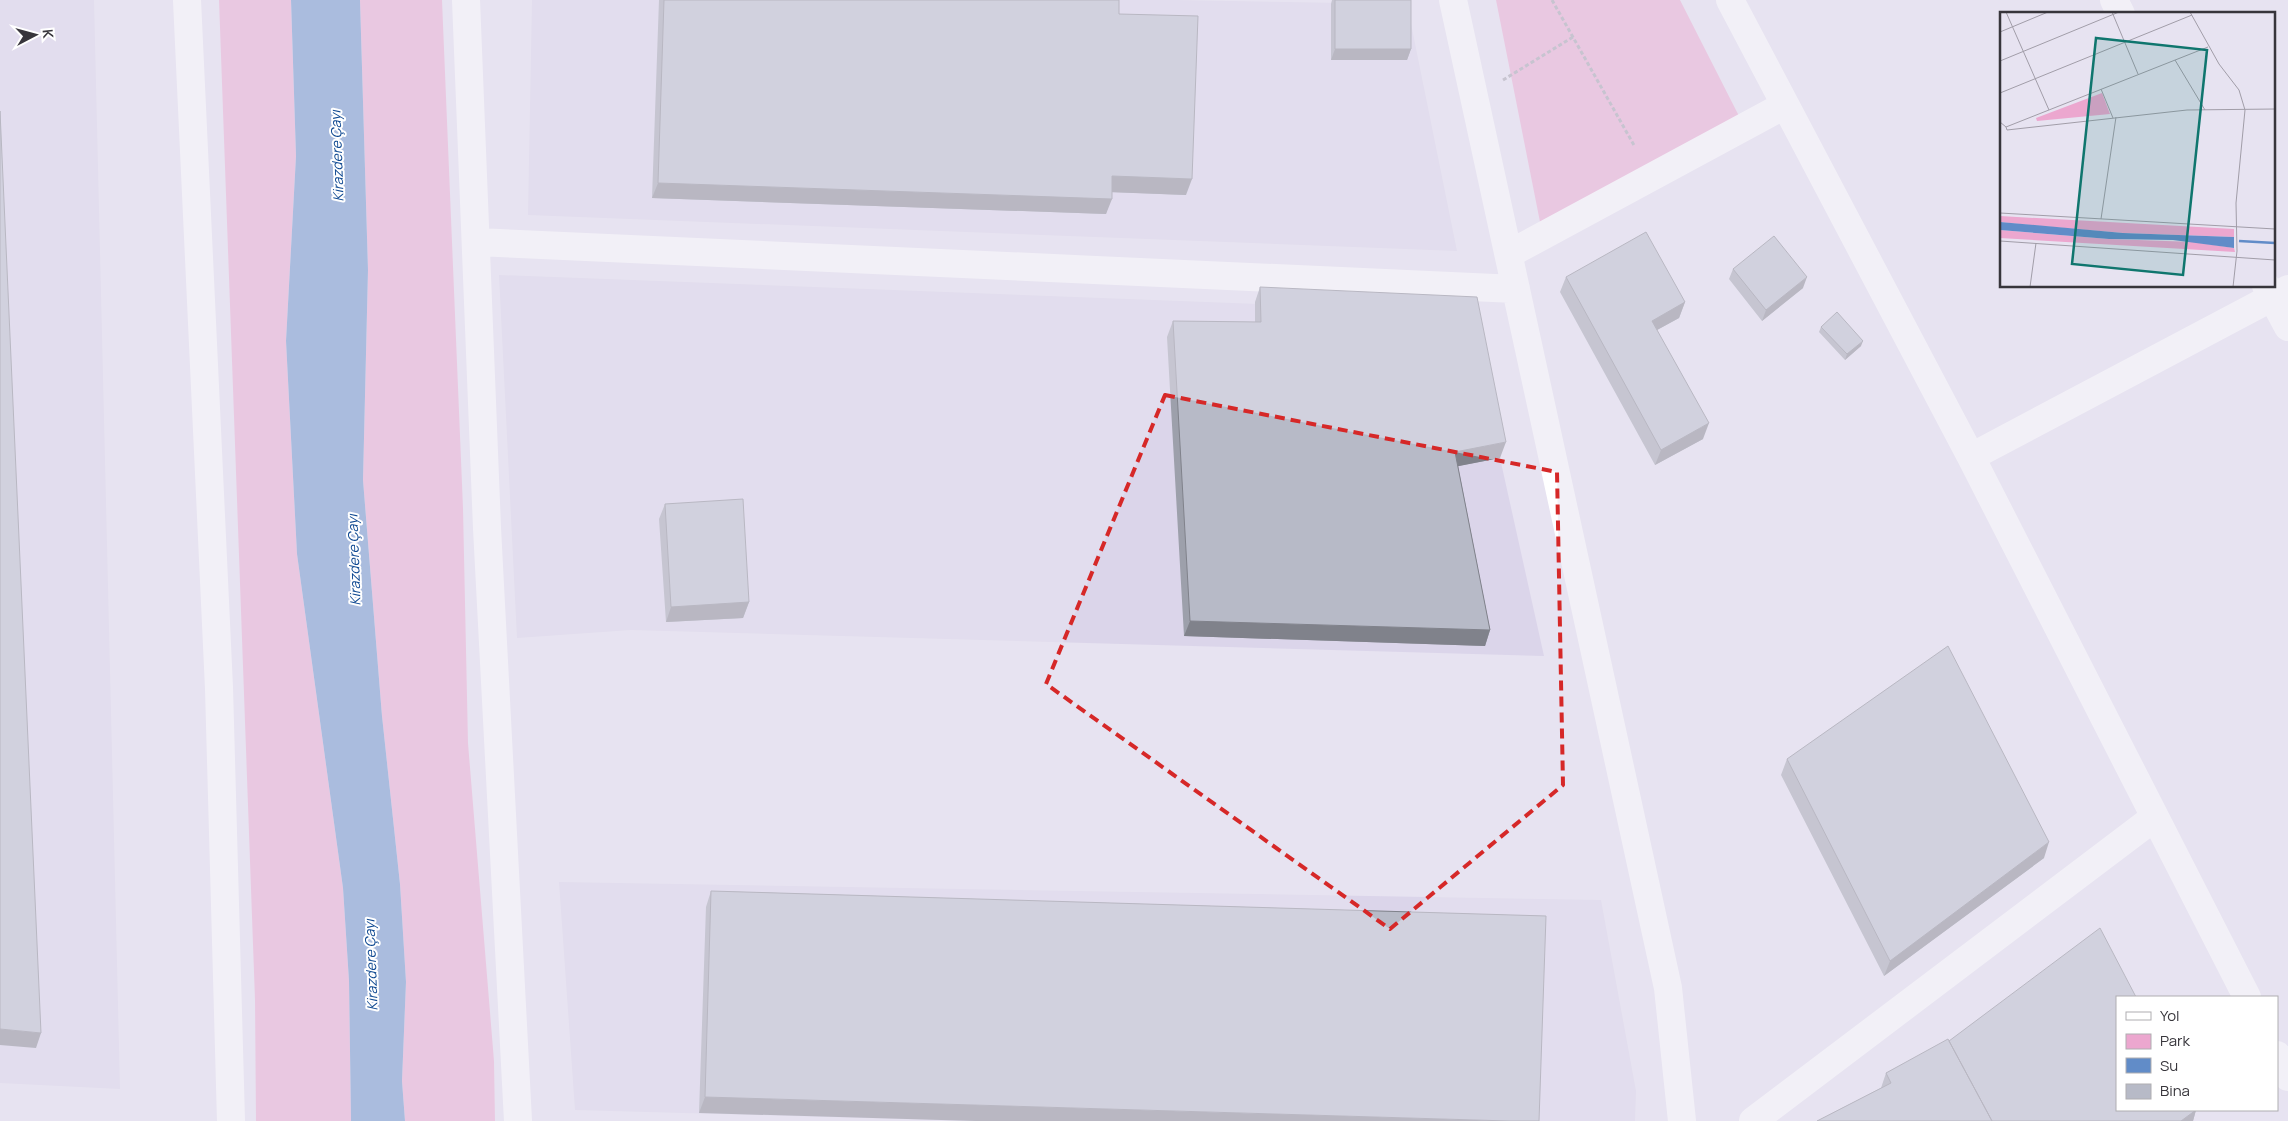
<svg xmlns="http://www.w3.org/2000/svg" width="2288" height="1121" font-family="Manrope,sans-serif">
<rect width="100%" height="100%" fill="#e7e3f1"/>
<path fill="#dbd5ea" d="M 0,0 L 94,0 L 120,1089 L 0,1083 Z
M 532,0 L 1175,0 L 1407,4 L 1457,251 L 528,215 Z
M 499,275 L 1472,312 L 1500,458 L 1544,656 L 631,630 L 517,638 Z
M 559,882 L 1601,900 L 1636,1091 L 1635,1121 L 973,1121 L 575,1110 Z"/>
<path fill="#eca7cf" d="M 219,0 L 291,0 L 296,156 L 286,341 L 297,554 L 343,888 L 349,981 L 351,1121 L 256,1121 L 255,1000 Z
M 360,0 L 442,0 L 463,508 L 468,743 L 494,1061 L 495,1121 L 405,1121 L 402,1081 L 406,982 L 400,884 L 382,716 L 363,480 L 368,270 Z
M 1496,0 L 1680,0 L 1739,116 L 1540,222 Z"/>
<path fill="#618cc8" d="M 291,0 L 360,0 L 368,270 L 363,480 L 382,716 L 400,884 L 406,982 L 402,1081 L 405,1121 L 351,1121 L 349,981 L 343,888 L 297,554 L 286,341 L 296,156 Z"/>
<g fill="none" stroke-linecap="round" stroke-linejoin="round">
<path stroke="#a09da8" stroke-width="3" stroke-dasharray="4 2.5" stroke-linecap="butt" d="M 1552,0 L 1635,147
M 1503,80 L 1573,37"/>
<path stroke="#fff" stroke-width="28" d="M 187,0 L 219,688 L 231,1121
M 466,0 L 487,528 L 518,1121
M 1453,0 L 1668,988 L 1682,1121
M 1730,0 L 1971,457 L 2247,997
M 2114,0 L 2121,14
M 477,242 L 1516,289
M 1509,254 L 1785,105
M 2266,286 L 2288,327
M 1971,457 L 2288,289
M 2277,1055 L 2288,1077
M 1753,1121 L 2155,817"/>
</g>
<path fill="#9da0ab" d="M 659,0 L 1119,0 L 1119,14 L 1186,195 L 1112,192 L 1106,214 L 652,198 Z
M 1332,0 L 1411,0 L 1411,49 L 1407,60 L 1331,60 L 1331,4 Z
M 1733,269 L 1803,288 L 1762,321 L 1729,279 Z
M 1566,277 L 1685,302 L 1679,318 L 1657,330 L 1703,439 L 1655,465 L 1560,292 Z
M 1260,287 L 1500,458 L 1458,466 L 1490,630 L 1485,646 L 1184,636 L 1167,337 L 1173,321 L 1255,322 L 1255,302 Z
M 1821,327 L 1861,346 L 1845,360 L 1819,332 Z
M 665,504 L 749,602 L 743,618 L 666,622 L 659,519 Z
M 1787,759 L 2044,858 L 1884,976 L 1781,775 Z
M 711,891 L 1546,916 L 699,1113 L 706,907 Z
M 1949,1041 L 2196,1110 L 2193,1121 L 1817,1121 L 1881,1088 L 1886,1073 Z"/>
<path fill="#80828b" d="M 1335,49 L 1411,49 L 1407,60 L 1331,60 Z
M 1112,176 L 1192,179 L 1186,195 L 1107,192 Z
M 658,183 L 1112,199 L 1106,214 L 652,198 Z
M 1807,277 L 1803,288 L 1762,321 L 1766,310 Z
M 1685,302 L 1679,318 L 1646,336 L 1652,321 Z
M 1863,341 L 1861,346 L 1845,360 L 1847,354 Z
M 1709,423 L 1703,439 L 1655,465 L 1661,450 Z
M 1506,442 L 1500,458 L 1449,468 L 1455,452 Z
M 749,602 L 743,618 L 666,622 L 671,607 Z
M 1190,621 L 1490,630 L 1485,646 L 1184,636 Z
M 2049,842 L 2044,858 L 1884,976 L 1890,961 Z
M 0,1029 L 41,1033 L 36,1048 L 0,1045 Z
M 705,1097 L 1509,1121 L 975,1121 L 699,1113 Z
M 2196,1110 L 2193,1121 L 2181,1121 Z"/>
<path fill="#b7bac7" stroke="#80828b" d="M 664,0 L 1119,0 L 1119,14 L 1198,16 L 1192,179 L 1112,176 L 1112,199 L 658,183 Z
M 1335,0 L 1411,0 L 1411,49 L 1335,49 Z
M 0,111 L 41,1033 L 0,1029 Z
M 1646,232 L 1685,302 L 1652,321 L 1709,423 L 1661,450 L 1566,277 Z
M 1774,236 L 1807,277 L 1766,310 L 1733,269 Z
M 1260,287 L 1477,297 L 1506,442 L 1455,452 L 1490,630 L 1190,621 L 1173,321 L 1261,322 Z
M 1837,312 L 1863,341 L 1847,354 L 1821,327 Z
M 743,499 L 749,602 L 671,607 L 665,504 Z
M 1948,646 L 2049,842 L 1890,961 L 1787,759 Z
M 711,891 L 1546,916 L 1539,1121 L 1509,1121 L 705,1097 Z
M 2100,928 L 2136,997 L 2117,997 L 2117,1110 L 2196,1110 L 2181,1121 L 1992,1121 L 1949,1041 Z
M 1948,1039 L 1992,1121 L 1817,1121 L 1891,1083 L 1886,1073 Z"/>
<path d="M0 0H2288V1121H0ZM 1165,395 L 1557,472 L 1563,785 L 1390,929 L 1046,684 Z" fill="#e7e3f1" fill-opacity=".55" fill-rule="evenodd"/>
<path fill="none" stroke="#d62828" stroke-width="4" stroke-dasharray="10 6" stroke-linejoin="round" d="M 1165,395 L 1557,472 L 1563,785 L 1390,929 L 1046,684 Z"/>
<g text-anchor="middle" stroke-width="4" stroke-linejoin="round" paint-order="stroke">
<g font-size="14" font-style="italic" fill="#0e4891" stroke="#fff">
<text transform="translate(337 156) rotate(-92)" y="5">Kirazdere Çayı</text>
<text transform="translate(354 560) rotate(-92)" y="5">Kirazdere Çayı</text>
<text transform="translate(371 965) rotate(-92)" y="5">Kirazdere Çayı</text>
</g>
</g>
<g transform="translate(2000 12)">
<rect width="275" height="275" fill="#e7e3f1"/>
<path d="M 102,81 L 110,102 L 37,109 L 36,106 ZM 0,204 L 234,217 L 234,225 L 123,221 L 30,213 L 0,210 ZM 0,218 L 109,227 L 194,230 L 234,236 L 235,240 L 0,226 Z" fill="#eca7cf"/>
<path d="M 0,210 L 123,221 L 234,225 L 234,236 L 173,228 L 109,227 L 0,218 Z" fill="#618cc8"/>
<path fill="none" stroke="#618cc8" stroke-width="2.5" d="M 239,229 L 275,231"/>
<path fill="none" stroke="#a19da8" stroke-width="1" d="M 6,0 L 49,98M 112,0 L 138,62M 190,0 L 219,52 L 239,78 L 245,98 L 236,191 L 237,239 L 233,275M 0,20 L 48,0M 175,48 L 205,98M 0,49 L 119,0M 101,77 L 113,106M 0,81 L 192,3M 0,110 L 6,115 L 208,35M 6,115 L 7,118 L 187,98 L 275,97M 0,201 L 275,217M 101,207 L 116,105M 0,229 L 275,248M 30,275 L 36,231"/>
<path fill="#0f766e" fill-opacity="0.15" stroke="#0f766e" stroke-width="2.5" d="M 96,26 L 207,38 L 183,263 L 72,252 Z"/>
<rect width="275" height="275" fill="none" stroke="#37353b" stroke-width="2.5"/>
</g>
<rect x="2116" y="996" width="162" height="115" fill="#ffffff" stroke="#afaeb1"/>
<rect x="2126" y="1012" width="25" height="8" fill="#ffffff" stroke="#afaeb1"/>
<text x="2160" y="1021" font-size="15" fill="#37353b">Yol</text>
<rect x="2126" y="1034" width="25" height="15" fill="#eca7cf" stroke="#afaeb1"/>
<text x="2160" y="1046" font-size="15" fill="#37353b">Park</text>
<rect x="2126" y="1058" width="25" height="15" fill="#618cc8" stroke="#afaeb1"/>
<text x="2160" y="1071" font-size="15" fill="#37353b">Su</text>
<rect x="2126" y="1084" width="25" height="15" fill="#b7bac7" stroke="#afaeb1"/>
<text x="2160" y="1096" font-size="15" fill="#37353b">Bina</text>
<g transform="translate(35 35) rotate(84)" stroke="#ffffff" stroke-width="4" paint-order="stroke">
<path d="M0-4L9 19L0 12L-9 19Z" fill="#37353b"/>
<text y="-8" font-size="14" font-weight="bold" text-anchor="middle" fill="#37353b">K</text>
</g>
</svg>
